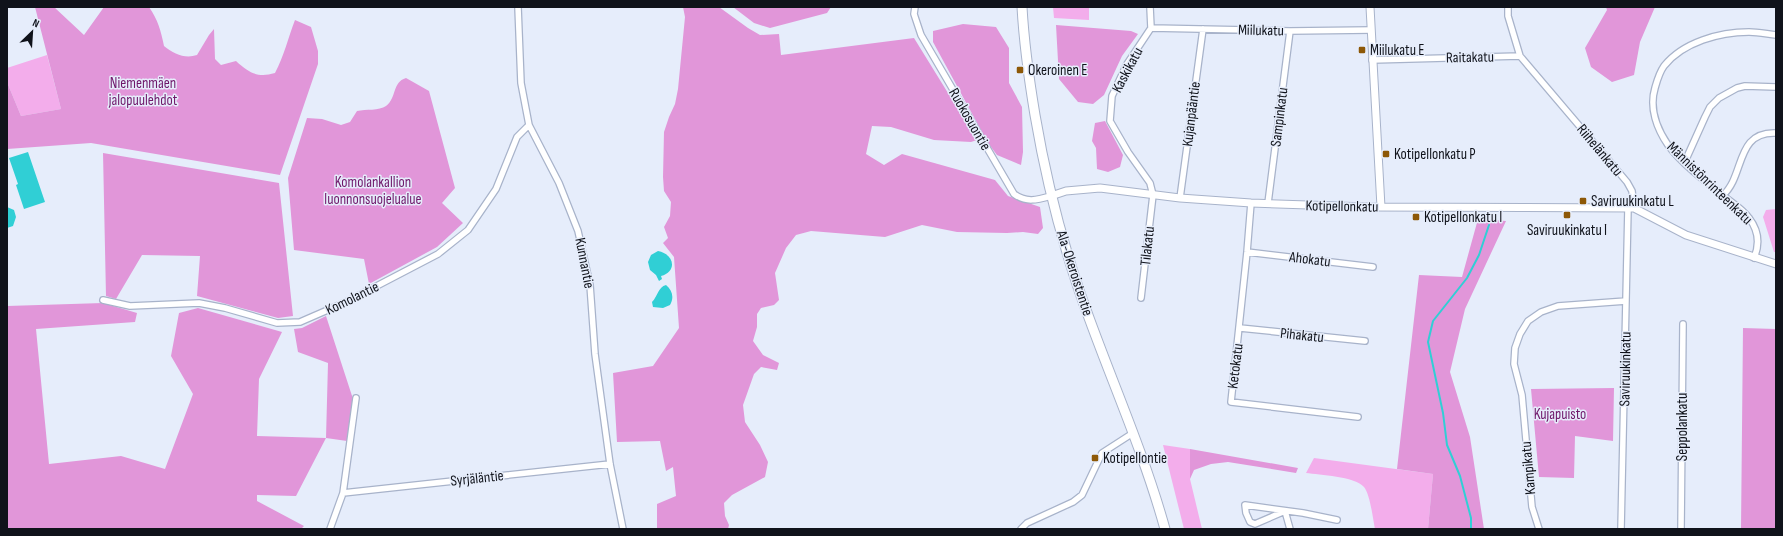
<svg xmlns="http://www.w3.org/2000/svg" width="1783" height="536" font-family="'Sofia Sans Condensed',sans-serif">
<rect width="100%" height="100%" fill="#e6edfb"/>
<path fill="#f3adeb" d="M 1053,7 L 1089,7 L 1089,20 L 1054,18 Z
M 47,55 L 61,109 L 21,116 L 7,82 L 7,68 Z
M 1776,209 L 1776,252 L 1774,252 L 1763,217 L 1766,210 Z
M 1163,445 L 1190,449 L 1190,479 L 1202,529 L 1184,529 Z
M 1314,458 L 1433,474 L 1428,529 L 1375,529 C 1373,519 1370,494 1364,487 C 1354,476 1320,475 1306,473 Z"/>
<path fill="#e196d9" d="M 35,7 L 54,7 L 84,35 L 104,7 L 149,7 C 158,20 161,31 164,46 C 174,54 185,59 197,55 L 209,35 L 214,29 L 215,59 L 221,65 L 236,61 C 249,73 258,78 275,73 C 284,56 288,38 295,20 L 311,27 L 318,51 L 318,64 L 280,175 L 91,143 L 7,149 L 7,82 L 21,116 L 61,109 Z
M 683,7 L 719,7 L 748,28 L 760,35 L 779,34 L 781,55 L 914,38 L 977,140 L 971,142 L 934,140 L 891,127 L 872,126 L 866,154 L 884,165 L 902,154 L 995,180 L 1008,196 L 1040,207 L 1043,228 L 1038,234 L 1023,232 L 1007,233 L 957,232 L 922,225 L 885,237 L 811,231 L 796,235 L 786,248 L 775,273 L 779,300 L 774,305 L 761,308 L 757,314 L 757,327 L 753,341 L 763,355 L 779,363 L 777,370 L 761,367 L 754,374 L 743,405 L 745,422 L 760,445 L 768,462 L 765,477 L 732,495 L 724,503 L 725,516 L 729,525 L 728,529 L 657,529 L 657,504 L 676,496 L 673,467 L 666,471 L 660,441 L 617,442 L 613,373 L 653,366 L 679,328 L 674,257 L 663,243 L 668,238 L 664,227 L 670,216 L 671,202 L 664,191 L 663,177 L 664,132 L 669,117 L 675,104 L 678,89 L 685,17 Z
M 733,7 L 831,7 L 827,13 L 770,28 L 754,23 Z
M 1606,7 L 1655,7 L 1640,42 L 1634,75 L 1612,82 L 1591,67 L 1585,48 L 1607,10 Z
M 963,24 L 996,27 L 1009,48 L 1009,83 L 1022,107 L 1023,152 L 1021,165 L 997,155 L 988,143 L 933,42 L 933,31 Z
M 1056,25 L 1131,31 L 1138,34 L 1122,56 L 1104,95 L 1093,104 L 1078,102 L 1059,79 Z
M 406,78 L 429,91 L 455,188 L 442,203 L 463,223 L 437,247 L 369,284 L 364,259 L 294,250 L 288,178 L 307,118 L 322,119 L 341,125 L 350,122 L 357,111 C 366,109 379,111 386,106 C 397,98 392,82 406,78 Z
M 1105,121 L 1123,155 L 1120,167 L 1108,172 L 1097,169 L 1096,148 L 1092,141 L 1095,123 Z
M 103,153 L 279,183 L 293,316 L 278,318 L 197,296 L 200,256 L 142,255 L 116,299 L 106,296 Z
M 1478,219 L 1506,221 L 1465,309 L 1450,372 L 1470,437 L 1484,529 L 1428,529 L 1433,474 L 1397,469 L 1419,275 L 1462,277 Z
M 103,303 L 137,313 L 135,322 L 36,329 L 49,464 L 121,456 L 165,469 L 193,394 L 171,356 L 179,313 L 198,308 L 282,332 L 259,379 L 257,436 L 326,438 L 328,363 L 298,352 L 294,329 L 302,328 L 326,316 L 353,399 L 347,441 L 326,438 L 296,496 L 257,495 L 257,501 L 304,526 L 301,529 L 7,529 L 7,306 Z
M 1743,328 L 1776,329 L 1776,529 L 1741,529 Z
M 1614,388 L 1613,441 L 1575,436 L 1574,478 L 1539,477 L 1531,389 Z
M 1190,449 L 1298,468 L 1296,473 L 1228,462 L 1211,464 L 1194,470 L 1190,479 Z"/>
<path fill="#30cfd5" d="M 28,152 L 45,202 L 24,209 L 16,185 L 18,184 L 9,158 Z
M 7,207 L 14,210 L 16,217 L 13,226 L 7,228 Z
M 658,251 C 674,254 678,271 661,276 L 662,279 L 659,281 L 656,275 L 650,270 L 648,262 L 651,255 Z
M 666,285 C 673,291 674,298 670,305 L 663,308 L 653,307 L 652,302 C 658,296 658,287 666,285 Z"/>
<g fill="none" stroke-linecap="round" stroke-linejoin="round">
<path stroke="#30cfd5" stroke-width="2" d="M 1471,529 L 1471,518 L 1460,476 L 1447,445 L 1443,413 L 1428,342 L 1433,321 L 1467,278 L 1479,255 L 1489,225"/>
<defs>
<path id="minor" d="M 518,7 L 521,83 L 529,125 L 559,183 L 578,231 L 590,285 L 595,354 L 610,464 L 623,529
M 915,7 L 914,14 L 921,35 L 1014,194 C 1026,203 1037,200 1051,196
M 1508,7 L 1508,16 L 1520,56 L 1627,182 L 1632,191 L 1634,208
M 1151,28 L 1290,31 L 1371,30
M 1372,60 L 1520,56
M 1683,161 L 1687,157 L 1705,117 L 1710,107 L 1719,98 L 1737,88 L 1745,86 L 1776,87
M 1723,195 C 1745,176 1735,131 1776,133
M 1180,198 L 1203,29
M 1251,203 L 1247,252 L 1231,402 L 1358,417
M 1268,203 L 1290,31
M 1247,252 L 1373,267
M 1754,258 C 1760,244 1759,231 1749,218 C 1743,209 1732,203 1724,196 C 1705,181 1683,165 1668,145 C 1657,129 1649,108 1655,88 C 1657,81 1659,73 1664,66 C 1683,42 1720,32 1749,32 C 1758,32 1767,34 1776,35
M 1141,298 L 1153,195 L 1150,183 L 1128,152 L 1110,121 L 1112,96 L 1127,64 L 1151,28 L 1150,7
M 103,300 L 130,306 L 199,303 L 225,308 L 277,323 L 300,322 L 346,302 L 438,254 L 468,230 L 496,189 L 517,137 L 529,125
M 1240,328 L 1365,341
M 343,493 L 610,464
M 1285,511 L 1255,524 L 1250,522 L 1246,513 L 1245,505 L 1303,513 L 1337,520
M 1285,511 L 1290,529
M 330,529 L 343,493 L 356,398
M 1021,529 L 1027,523 L 1073,502 L 1082,495 L 1102,453 L 1133,433
M 1539,529 L 1532,507 L 1522,395 L 1514,364 L 1515,348 L 1520,334 L 1528,321 L 1541,312 L 1558,306 L 1626,301
M 1621,529 L 1628,208
M 1681,529 L 1683,324"/>
<path id="tertiary" d="M 1370,7 L 1381,207
M 1051,196 L 1066,191 L 1100,188 L 1180,198 L 1251,203 L 1369,207 L 1634,208 L 1686,235 L 1776,264"/>
<path id="primary" d="M 1022,7 C 1024,43 1029,79 1035,115 C 1045,174 1059,231 1078,287 C 1106,369 1142,446 1165,529"/>
</defs>
<use href="#minor" stroke="#a8b3ca" stroke-width="8"/>
<use href="#tertiary" stroke="#a8b3ca" stroke-width="9"/>
<use href="#primary" stroke="#a8b3ca" stroke-width="11"/>
<use href="#minor" stroke="#fff" stroke-width="5.5"/>
<use href="#tertiary" stroke="#fff" stroke-width="7"/>
<use href="#primary" stroke="#fff" stroke-width="9"/>
</g>
<g fill="#8d5807" stroke="#e6edfb" stroke-width="1.5">
<rect x="1358" y="46" width="8" height="8" rx="2"/>
<rect x="1016" y="66" width="8" height="8" rx="2"/>
<rect x="1382" y="150" width="8" height="8" rx="2"/>
<rect x="1579" y="197" width="8" height="8" rx="2"/>
<rect x="1563" y="211" width="8" height="8" rx="2"/>
<rect x="1412" y="213" width="8" height="8" rx="2"/>
<rect x="1091" y="454" width="8" height="8" rx="2"/>
</g>
<g text-anchor="middle" stroke-width="3" stroke-linejoin="round" paint-order="stroke">
<g font-size="15" fill="#10131b" stroke="#e6edfb">
<text transform="translate(1261 30) rotate(1)" y="5">Miilukatu</text>
<text transform="translate(1470 57) rotate(-1)" y="5">Raitakatu</text>
<text transform="translate(1127 70) rotate(-62)" y="5">Kaskikatu</text>
<text transform="translate(1191 114) rotate(-83)" y="5">Kujanpääntie</text>
<text transform="translate(1279 117) rotate(-83)" y="5">Sampinkatu</text>
<text transform="translate(970 119) rotate(60)" y="5">Ruokosuontie</text>
<text transform="translate(1600 150) rotate(50)" y="5">Riihelänkatu</text>
<text transform="translate(1710 183) rotate(44)" y="5">Männistönrinteenkatu</text>
<text transform="translate(1342 206) rotate(1)" y="5">Kotipellonkatu</text>
<text transform="translate(1147 246) rotate(-84)" y="5">Tilakatu</text>
<text transform="translate(1310 259) rotate(7)" y="5">Ahokatu</text>
<text transform="translate(585 263) rotate(79)" y="5">Kunnantie</text>
<text transform="translate(1075 273) rotate(72)" y="5">Ala-Okeroistentie</text>
<text transform="translate(352 298) rotate(-26)" y="5">Komolantie</text>
<text transform="translate(1302 335) rotate(6)" y="5">Pihakatu</text>
<text transform="translate(1235 366) rotate(-83)" y="5">Ketokatu</text>
<text transform="translate(1625 369) rotate(-89)" y="5">Saviruukinkatu</text>
<text transform="translate(1682 427) rotate(-90)" y="5">Seppolankatu</text>
<text transform="translate(1528 468) rotate(-95)" y="5">Kampikatu</text>
<text transform="translate(477 478) rotate(-6)" y="5">Syrjäläntie</text>
</g>
<g font-size="15" fill="#10131b" stroke="#e6edfb" text-anchor="start">
<text x="1370" y="55">Miilukatu E</text>
<text x="1028" y="75">Okeroinen E</text>
<text x="1394" y="159">Kotipellonkatu P</text>
<text x="1591" y="206">Saviruukinkatu L</text>
<text x="1424" y="222">Kotipellonkatu I</text>
<text x="1567" y="235" text-anchor="middle">Saviruukinkatu I</text>
<text x="1103" y="463">Kotipellontie</text>
</g>
<g font-size="15" fill="#6f176a" stroke="#e6edfb">
<text x="143" y="88">Niemenmäen<tspan x="143" dy="17">jalopuulehdot</tspan></text>
<text x="373" y="187">Komolankallion<tspan x="373" dy="17">luonnonsuojelualue</tspan></text>
<text x="1560" y="419">Kujapuisto</text>
</g>
</g>
<rect width="1783" height="536" fill="none" stroke="#10131b" stroke-width="16"/>
<g transform="translate(32 32) rotate(25)" stroke="#e6edfb" stroke-width="3" paint-order="stroke">
<path d="M0-3L7 15L0 10L-7 15Z" fill="#10131b"/>
<text y="-6" font-size="11" font-weight="bold" text-anchor="middle" fill="#10131b">N</text>
</g>
</svg>
